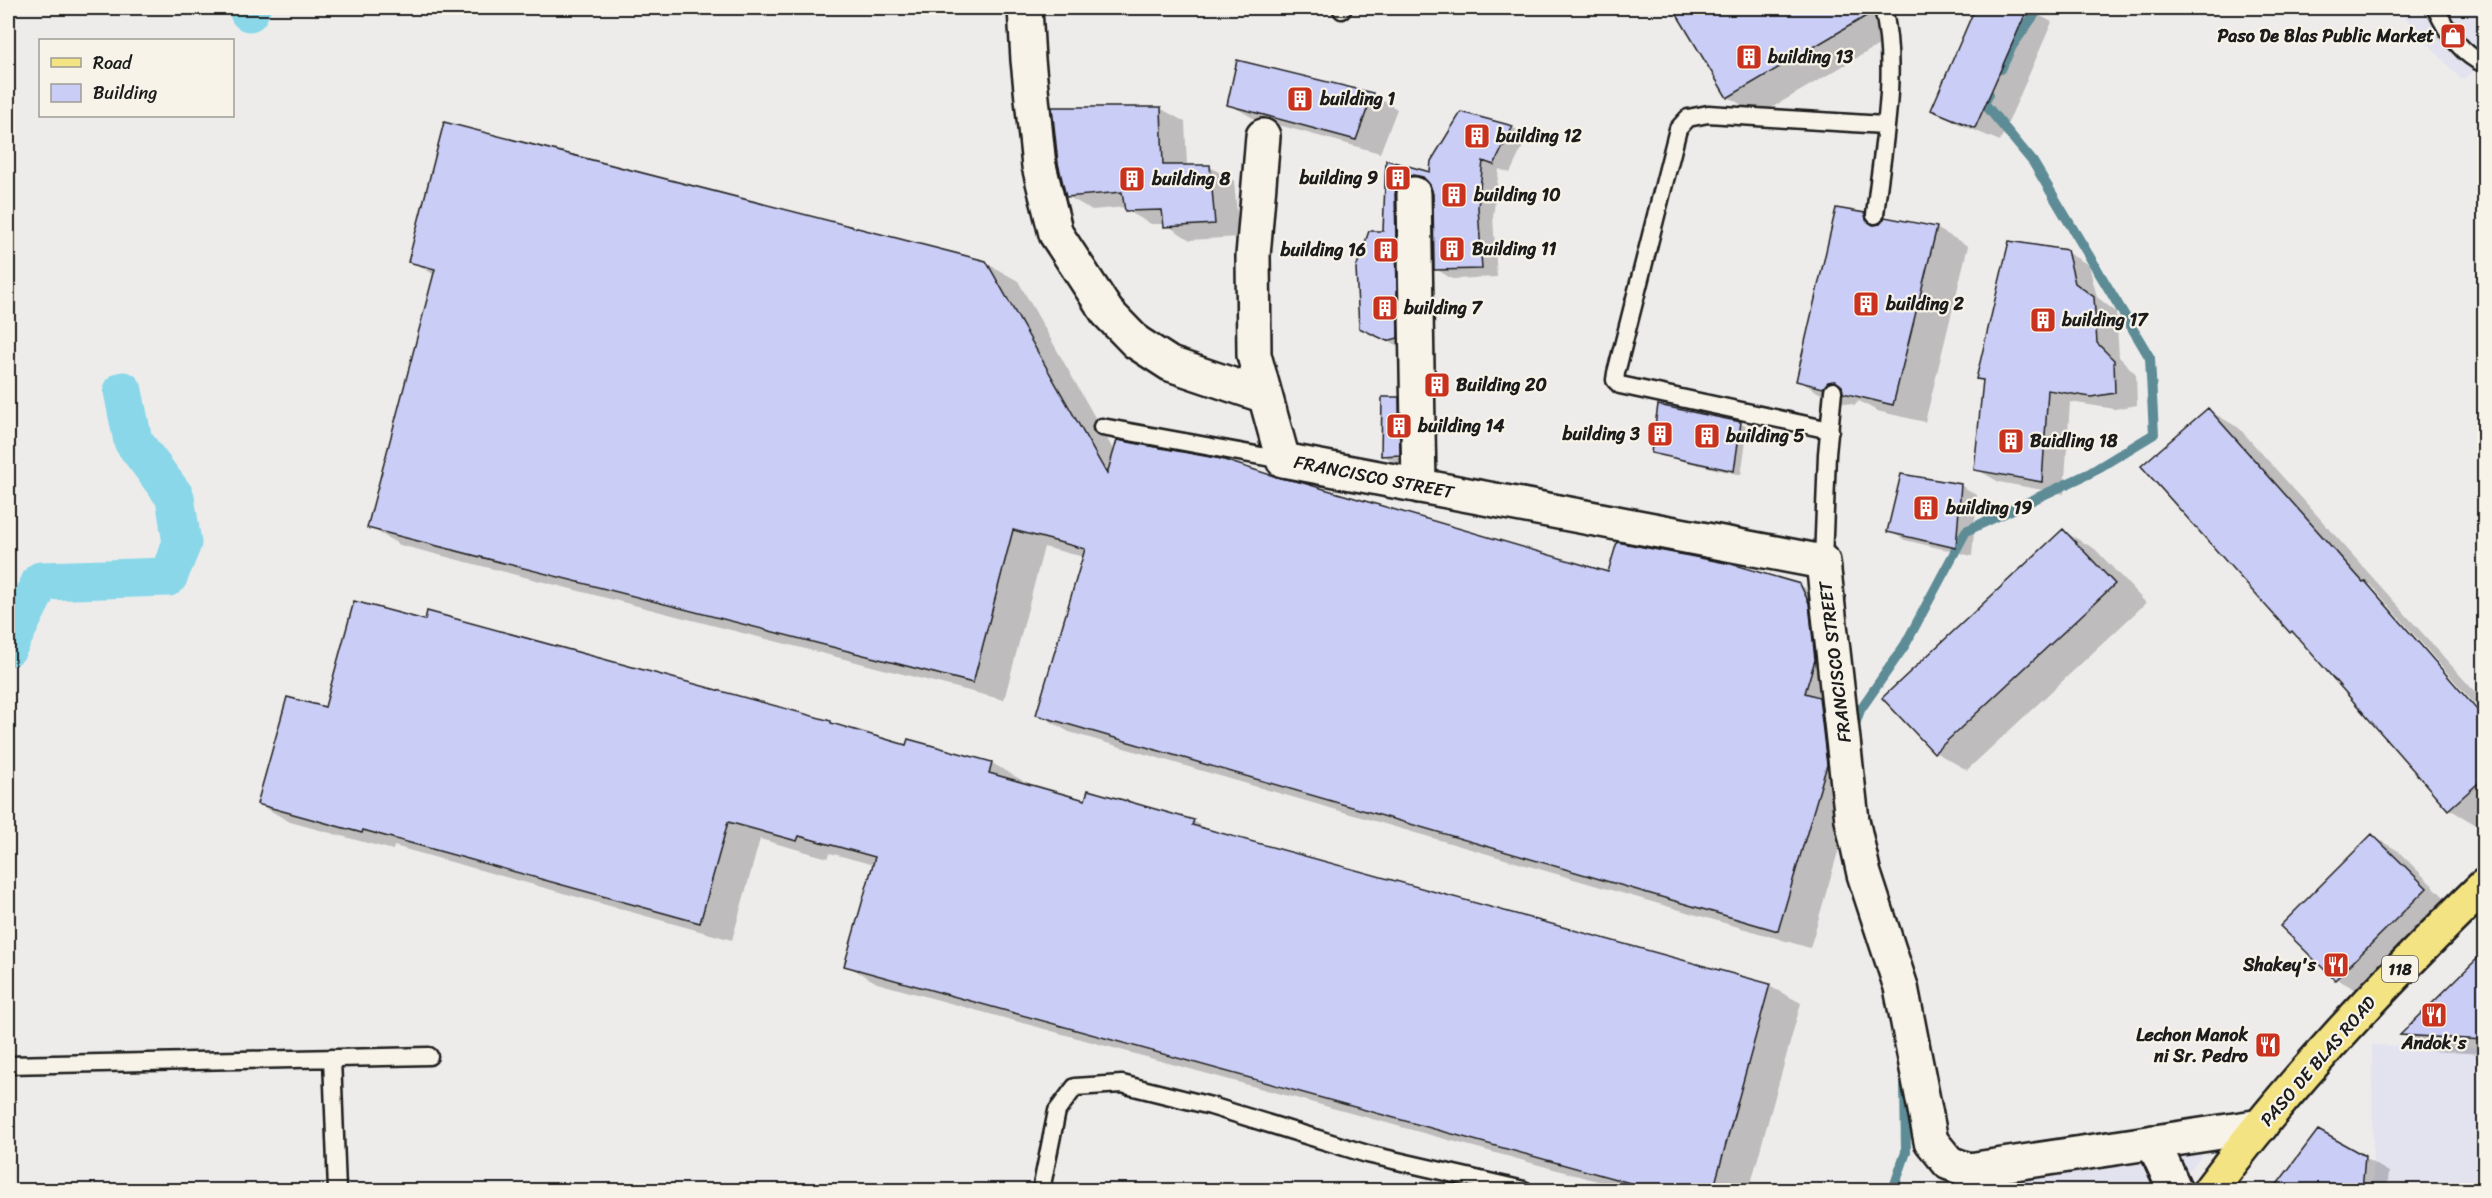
<svg xmlns="http://www.w3.org/2000/svg" width="2492" height="1198" font-family="Sriracha,sans-serif">
<rect width="100%" height="100%" fill="#eeeceb"/>
<filter id="ink" filterUnits="userSpaceOnUse"><feTurbulence type="fractalNoise" baseFrequency=".0167" numOctaves="2"/><feDisplacementMap in="SourceGraphic" scale="12" xChannelSelector="R" yChannelSelector="G"/><feConvolveMatrix kernelMatrix="1 2 1 2 8 2 1 2 1" color-interpolation-filters="sRGB"/></filter>
<g filter="url(#ink)">
<path fill="#e3e3ef" d="M 2396,8 L 2484,8 L 2484,65 L 2461,80 Z
M 2372,1045 L 2484,1048 L 2484,1190 L 2373,1190 Z
M 2208,1149 L 2172,1190 L 1926,1190 L 1967,1178 Z"/>
<path fill="#0003" fill-rule="evenodd" d="M 1675,8 L 1880,8 L 1896,35 L 1759,115 L 1728,97 Z
M 1977,8 L 2025,8 L 2052,22 L 2000,141 L 1957,123 L 1933,109 Z
M 1238,62 L 1373,95 L 1397,109 L 1380,153 L 1253,118 L 1229,104 Z
M 1160,108 L 1185,122 L 1187,166 L 1210,167 L 1234,181 L 1239,237 L 1190,240 L 1165,224 L 1151,224 L 1126,210 L 1126,207 L 1092,210 L 1067,196 Z
M 1512,127 L 1528,136 L 1510,173 L 1499,169 L 1493,217 L 1497,277 L 1452,279 L 1436,269 L 1434,193 L 1430,184 L 1421,186 L 1405,349 L 1377,336 L 1388,162 L 1432,174 ZM 1411,174 L 1401,183 L 1401,179 Z
M 1864,215 L 1881,225 L 1936,228 L 1968,246 L 1925,422 L 1877,411 L 1859,401 L 1855,405 L 1829,399 L 1798,380 Z
M 2066,252 L 2089,265 L 2097,297 L 2116,312 L 2119,357 L 2136,374 L 2137,405 L 2115,409 L 2070,402 L 2064,494 L 1999,482 L 1976,469 L 1985,382 L 1978,378 Z
M 410,261 L 986,263 L 1018,281 L 1115,453 L 1609,574 L 1800,585 L 1832,604 L 1858,783 L 1810,948 L 1069,732 L 1038,714 L 1084,557 L 1044,547 L 1004,700 L 400,545 L 369,527 L 435,275 Z
M 1398,399 L 1415,408 L 1416,464 L 1399,465 L 1383,455 Z
M 2208,410 L 2239,428 L 2484,702 L 2484,715 L 2370,584 L 2365,584 L 2484,720 L 2484,823 L 2480,827 L 2449,809 L 2298,636 L 2291,631 Z
M 1740,423 L 1748,428 L 1741,475 L 1661,456 L 1653,452 Z
M 1960,485 L 1977,495 L 1972,556 L 1905,540 L 1889,531 Z
M 2063,531 L 2095,549 L 2146,603 L 1967,770 L 1935,752 L 1884,698 Z
M 326,709 L 831,722 L 841,728 L 907,746 L 992,763 L 1023,781 L 1022,784 L 1086,802 L 1193,821 L 1214,833 L 1769,986 L 1801,1003 L 1749,1190 L 1630,1190 L 877,983 L 846,965 L 874,865 L 830,853 L 828,858 L 760,839 L 732,940 L 394,846 L 393,850 L 290,822 L 259,804 Z
M 2372,836 L 2397,850 L 2450,903 L 2360,992 L 2335,978 Z
M 2484,954 L 2484,1054 L 2431,1051 L 2403,1035 Z
M 2318,1132 L 2389,1172 L 2387,1190 L 2274,1190 Z"/>
<g fill="none" stroke-linecap="round" stroke-linejoin="round">
<path stroke="#5d8c96" stroke-width="10" d="M 2001,69 L 2012,46 L 2039,8
M 1853,730 L 1860,710 L 1905,645 L 1966,531 L 2090,473 L 2154,434 L 2150,358 L 2033,162 L 1984,103 L 1989,94
M 1893,1190 L 1906,1152 L 1905,1085"/>
<path stroke="#89d7e8" stroke-width="39" d="M 249,12 L 251,8
M 8,647 L 41,581 L 168,577 L 182,543 L 175,497 L 133,441 L 123,391"/>
</g>
<path fill="#cacef7" stroke="#1c1c1c" stroke-width="1.5" d="M 1673,8 L 1873,8 L 1873,12 L 1727,98 Z
M 1975,8 L 2028,8 L 1975,128 L 1931,110 Z
M 1237,60 L 1373,93 L 1356,140 L 1227,105 Z
M 1052,107 L 1161,107 L 1163,165 L 1210,165 L 1215,224 L 1164,227 L 1162,210 L 1125,211 L 1122,192 L 1066,197 L 1058,163 Z
M 1461,112 L 1513,126 L 1494,165 L 1483,161 L 1478,207 L 1482,269 L 1434,270 L 1433,194 L 1430,185 L 1423,177 L 1413,175 L 1404,178 L 1397,185 L 1395,194 L 1398,338 L 1387,341 L 1359,328 L 1356,268 L 1369,231 L 1383,231 L 1386,160 L 1430,172 L 1431,161 Z
M 444,122 L 986,261 L 1107,474 L 1117,440 L 1221,459 L 1280,478 L 1300,482 L 1608,572 L 1617,542 L 1731,564 L 1800,584 L 1809,603 L 1815,660 L 1805,693 L 1819,697 L 1827,765 L 1778,931 L 1036,715 L 1085,549 L 1013,530 L 973,683 L 367,528 L 435,269 L 408,262 Z
M 1836,208 L 1865,213 L 1866,220 L 1873,225 L 1880,224 L 1885,217 L 1937,227 L 1893,405 L 1843,393 L 1842,386 L 1835,381 L 1828,382 L 1823,388 L 1796,381 Z
M 2009,241 L 2067,250 L 2075,283 L 2094,297 L 2097,343 L 2114,360 L 2115,393 L 2091,397 L 2048,390 L 2042,482 L 1974,470 L 1983,380 L 1976,379 Z
M 1382,397 L 1399,397 L 1400,455 L 1381,456 Z
M 1658,405 L 1741,422 L 1734,471 L 1651,453 Z
M 2208,408 L 2363,582 L 2365,581 L 2484,718 L 2484,778 L 2448,810 L 2292,631 L 2290,633 L 2141,466 Z
M 1901,474 L 1961,484 L 1956,548 L 1887,532 Z
M 2063,529 L 2115,584 L 1934,753 L 1882,698 Z
M 354,601 L 425,620 L 427,611 L 831,721 L 831,723 L 906,745 L 908,739 L 992,762 L 989,773 L 1085,800 L 1088,790 L 1194,820 L 1192,825 L 1770,984 L 1713,1191 L 1659,1191 L 844,966 L 875,857 L 799,836 L 797,841 L 728,822 L 700,923 L 363,830 L 362,833 L 257,804 L 287,697 L 325,707 Z
M 2372,834 L 2427,888 L 2335,980 L 2280,926 Z
M 2484,952 L 2484,1040 L 2400,1035 Z
M 2318,1130 L 2365,1156 L 2362,1191 L 2272,1191 Z"/>
<g fill="none" stroke-linecap="round" stroke-linejoin="round">
<defs>
<path id="service" d="M 2436,8 C 2446,31 2460,53 2484,64
M 1342,10 L 1343,8
M 1875,215 C 1882,149 1899,73 1883,8
M 1102,427 L 1283,460
M 1830,430 L 1620,385 L 1615,380 L 1616,373 L 1678,129 L 1688,118 L 1708,114 L 1884,125
M 1823,562 L 1827,454 L 1833,391
M 332,1058 L 337,1190
M 8,1065 L 429,1056
M 1041,1190 L 1057,1111 L 1075,1087 L 1122,1084 L 1211,1106 L 1367,1154 L 1524,1190"/>
<path id="minor" d="M 1025,8 L 1028,60 L 1039,166 L 1056,234 L 1107,312 L 1136,342 L 1170,364 L 1265,396
M 1263,136 L 1253,256 L 1254,355 L 1283,460 L 1823,562 L 1852,820 L 1864,874 L 1901,987 L 1931,1141 L 1949,1163 L 1969,1170 L 2261,1126
M 1414,194 L 1419,486
M 2153,1142 L 2175,1190"/>
<path id="primary" d="M 2210,1190 C 2292,1080 2386,981 2484,886"/>
</defs>
<use href="#service" stroke="#1c1c1c" stroke-width="21"/>
<use href="#minor" stroke="#1c1c1c" stroke-width="38"/>
<use href="#primary" stroke="#1c1c1c" stroke-width="38"/>
<use href="#service" stroke="#f7f3e8" stroke-width="16"/>
<use href="#minor" stroke="#f7f3e8" stroke-width="33"/>
<use href="#primary" stroke="#f4e382" stroke-width="33"/>
</g>
</g>
<defs>
<symbol id="shop-square" viewBox="-11 -11 22 22"><rect x="-9" y="-9" width="18" height="18" rx="4" fill="#c8321e" stroke="#f7f3e8"/><path d="M-5-2.5h2.3a2.7 3.5 0 0 1 5.4 0H5L5.5 6h-11ZM-1.5-2.5h3a1.5 2.3 0 0 0-3 0Z" fill="#fff"/></symbol>
<symbol id="building-square" viewBox="-11 -11 22 22"><rect x="-9" y="-9" width="18" height="18" rx="4" fill="#c8321e" stroke="#f7f3e8"/><path d="M-4-6H4V6H1V3H-1V6H-4ZM-2.5-4.3h1.7v1.8h-1.7ZM.8-4.3h1.7v1.8H.8ZM-2.5-1h1.7V.8h-1.7ZM.8-1h1.7V.8H.8Z" fill="#fff"/></symbol>
<symbol id="restaurant-square" viewBox="-11 -11 22 22"><rect x="-9" y="-9" width="18" height="18" rx="4" fill="#c8321e" stroke="#f7f3e8"/><path d="M-5-6h1v4h1v-4h1v4h1v-4h1v5L-1.5 .5V6h-2V.5L-5-1ZM5-6V6H3V1.5H1.5Q1.5-4 5-6Z" fill="#fff"/></symbol>
</defs>
<g fill-rule="evenodd">
<use href="#shop-square" x="2438" y="21" width="30" height="30"/>
<use href="#building-square" x="1734" y="42" width="30" height="30"/>
<use href="#building-square" x="1285" y="84" width="30" height="30"/>
<use href="#building-square" x="1462" y="121" width="30" height="30"/>
<use href="#building-square" x="1383" y="163" width="30" height="30"/>
<use href="#building-square" x="1117" y="164" width="30" height="30"/>
<use href="#building-square" x="1439" y="180" width="30" height="30"/>
<use href="#building-square" x="1437" y="234" width="30" height="30"/>
<use href="#building-square" x="1371" y="235" width="30" height="30"/>
<use href="#building-square" x="1851" y="289" width="30" height="30"/>
<use href="#building-square" x="1370" y="293" width="30" height="30"/>
<use href="#building-square" x="2028" y="305" width="30" height="30"/>
<use href="#building-square" x="1422" y="370" width="30" height="30"/>
<use href="#building-square" x="1384" y="411" width="30" height="30"/>
<use href="#building-square" x="1645" y="419" width="30" height="30"/>
<use href="#building-square" x="1692" y="421" width="30" height="30"/>
<use href="#building-square" x="1996" y="426" width="30" height="30"/>
<use href="#building-square" x="1911" y="493" width="30" height="30"/>
<use href="#restaurant-square" x="2321" y="950" width="30" height="30"/>
<use href="#restaurant-square" x="2419" y="1000" width="30" height="30"/>
<use href="#restaurant-square" x="2253" y="1030" width="30" height="30"/>
</g>
<g text-anchor="middle" stroke-width="4.5" stroke-linejoin="round" paint-order="stroke">
<rect fill="#f7f3e8" stroke="#5e5c59" stroke-width="1.5" x="2382" y="956" width="36" height="26" rx="4.5"/>
<g font-size="16" font-weight="bold" fill="#1c1c1c">
<text x="2400" y="975">118</text>
</g>
<g font-size="18" font-weight="bold" fill="#1c1c1c" stroke="#f7f3e8" text-anchor="start">
<text x="2434" y="42" text-anchor="end">Paso De Blas Public Market</text>
<text x="1768" y="63">building 13</text>
<text x="1320" y="105">building 1</text>
<text x="1496" y="142">building 12</text>
<text x="1378" y="184" text-anchor="end">building 9</text>
<text x="1152" y="185">building 8</text>
<text x="1474" y="201">building 10</text>
<text x="1472" y="255">Building 11</text>
<text x="1366" y="256" text-anchor="end">building 16</text>
<text x="1886" y="310">building 2</text>
<text x="1404" y="314">building 7</text>
<text x="2062" y="326">building 17</text>
<text x="1456" y="391">Building 20</text>
<text x="1418" y="432">building 14</text>
<text x="1640" y="440" text-anchor="end">building 3</text>
<text x="1726" y="442">building 5</text>
<text x="2030" y="447">Buidling 18</text>
<text x="1946" y="514">building 19</text>
<text x="2316" y="971" text-anchor="end">Shakey's</text>
<text x="2248" y="1041" text-anchor="end">Lechon Manok<tspan x="2248" dy="21">ni Sr. Pedro</tspan></text>
<text x="2434" y="1049" text-anchor="middle">Andok's</text>
</g>
<g font-size="18" fill="#1c1c1c" stroke="#f7f3e8">
<text transform="translate(1374 477) rotate(11)" y="6">FRANCISCO STREET</text>
<text transform="translate(1835 662) rotate(-97)" y="6">FRANCISCO STREET</text>
<text transform="translate(2318 1061) rotate(-49)" y="6">PASO DE BLAS ROAD</text>
</g>
</g>
<rect width="2492" height="1198" fill="none" stroke="#f7f3e8" stroke-width="30"/>
<rect x="15" y="15" width="2462" height="1168" fill="none" stroke="#1c1c1c" stroke-width="2" filter="url(#ink)"/>
<rect x="39" y="39" width="195" height="78" fill="#f7f3e8" stroke="#9f9d96" stroke-width="1.5"/>
<rect x="51" y="58" width="30" height="9" fill="#f4e382" stroke="#9f9d96" stroke-width="1.5"/>
<text x="93" y="69" font-size="18" fill="#1c1c1c">Road</text>
<rect x="51" y="84" width="30" height="18" fill="#cacef7" stroke="#9f9d96" stroke-width="1.5"/>
<text x="93" y="99" font-size="18" fill="#1c1c1c">Building</text>
</svg>
